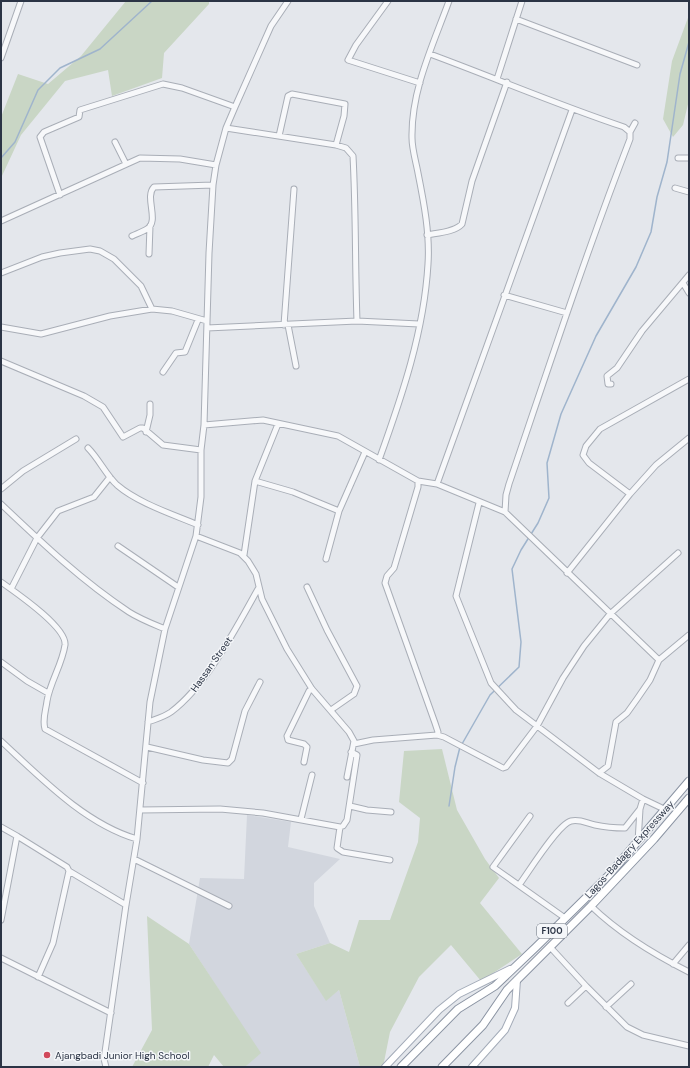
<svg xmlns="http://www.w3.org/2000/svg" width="690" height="1068" font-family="'DM Sans',sans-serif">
<rect width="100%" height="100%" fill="#e4e7ec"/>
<path fill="#d2d6de" d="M 247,815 L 291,822 L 288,847 L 340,859 L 314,883 L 314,906 L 330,943 L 296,954 L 326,1000 L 339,990 L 360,1067 L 245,1067 L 260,1053 L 189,944 L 200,878 L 244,879 Z"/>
<path fill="#c9d6c5" d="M 126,1 L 209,1 L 209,4 L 164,53 L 162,78 L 112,96 L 108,70 L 65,81 L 21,135 L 1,178 L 1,117 L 18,74 L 48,84 L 81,56 Z
M 689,15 L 689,100 L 683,125 L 673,137 L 663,119 L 672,61 Z
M 442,749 L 457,810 L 485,859 L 499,878 L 480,903 L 522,954 L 481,981 L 451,945 L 419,977 L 390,1032 L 383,1067 L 360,1067 L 339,990 L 326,1001 L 296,954 L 330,943 L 349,952 L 359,920 L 390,920 L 418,842 L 420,818 L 399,802 L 404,751 Z
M 147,916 L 189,944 L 261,1053 L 245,1067 L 224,1067 L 214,1055 L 208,1067 L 132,1067 L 152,1030 Z"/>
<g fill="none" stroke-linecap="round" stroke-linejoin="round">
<path stroke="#9fb4cc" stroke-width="1.5" d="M 1,158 L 15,142 L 38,90 L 60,68 L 100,49 L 152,1
M 462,744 L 490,695 L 519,667 L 521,642 L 512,569 L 521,550 L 538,523 L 549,498 L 547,463 L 561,414 L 596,336 L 636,267 L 651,232 L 657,197 L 667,162 L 680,74 L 689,42
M 449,806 L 455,767 L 460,747"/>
<defs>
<path id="minor" d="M 388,1 L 356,45 L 348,60 L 420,83
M 516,19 L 637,65
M 430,54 C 495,78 558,105 624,127 L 630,132
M 1,58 L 21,1
M 497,79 L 522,1
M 226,128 L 336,145 L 346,148 L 353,156 C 356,211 355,266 357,321
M 279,136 L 288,96 L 292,94 L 345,104 L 344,116 L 336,145
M 115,142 L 126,164
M 678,158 L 689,158
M 675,188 L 689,192
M 60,195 L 40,137 L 44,132 L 79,117 L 80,110 L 163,84 L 182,88 L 235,107
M 1,221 L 140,158 L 180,159 L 216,165
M 427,235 C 437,233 455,232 462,224 L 472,181 L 507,82
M 132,236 C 136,234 142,232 147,229 C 160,221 144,197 154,187 L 213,185
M 149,254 L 150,226
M 1,273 L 42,257 L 60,253 L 90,249 L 100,251 L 114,259 L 141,286 L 152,309
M 683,283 L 689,293
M 504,295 L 567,313
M 284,325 L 294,189
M 288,325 L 296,366
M 1,327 L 41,334 L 110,316 L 152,309 L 172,311 L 207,321
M 207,328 L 357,321 L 419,324
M 1,361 L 84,396 L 103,407 L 123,437 L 140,428 L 143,428 L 163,445 L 201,450
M 163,372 L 176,353 L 185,352 L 198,320
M 611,384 L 608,384 L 607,376 L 617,368 L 642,331 L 689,275
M 204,425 L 263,420 L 338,436 L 418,481 L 437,484 L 505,512 L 659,660
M 146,432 L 150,415 L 150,404
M 88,448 C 99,459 106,475 117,485 C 138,503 172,514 198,525
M 379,460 C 402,396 424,332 428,264 C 430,234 424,203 418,173 C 416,162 412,149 412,138 C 411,90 433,45 449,1
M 255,481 L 293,492 L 339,511
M 418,481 L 418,487 L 394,568 L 387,576 L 385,583 L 435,723 L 438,732 L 437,735
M 437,484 L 572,110
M 1,489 L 23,471 L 76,439
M 630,494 L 589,463 L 583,455 L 586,446 L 600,429 L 689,379
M 479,503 L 456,596 L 491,683 L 516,710 L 599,773 L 643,799 L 664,809
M 1,504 C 42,543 82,581 129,612 C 140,619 153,624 165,629
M 505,512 L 506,495 L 509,484 C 548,369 586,253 630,139 L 630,132 L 635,123
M 196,536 L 240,553 L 248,561 L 256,574 L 262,599 L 287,649 L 312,689 L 349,732 L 354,741 L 347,777
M 118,546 L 178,587
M 244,555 L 255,481 L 278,424
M 326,559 L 339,511 L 365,452
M 567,573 L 630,494 L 656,465 L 689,438
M 1,582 C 15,592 67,627 65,645 C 62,665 50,682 47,701 C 46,710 42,720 45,729 L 143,783
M 307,587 L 327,630 L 357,686 L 354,694 L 331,710
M 11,589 L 37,538 L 58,511 L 94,497 L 110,477
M 1,662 L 27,681 L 48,693
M 148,722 C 156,719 164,717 171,712 C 207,685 236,628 258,589
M 1,741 C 40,777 85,824 137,839
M 354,744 L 373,740 L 437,735 L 444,737 L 503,768 L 506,767 L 537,726 L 563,678 L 584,646 L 610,614 L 678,553
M 147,747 L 203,760 L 228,763 L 232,759 L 245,711 L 260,682
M 351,752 L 357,755 L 347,820 L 343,826 L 340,827 L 337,848 L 343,852 L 390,860
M 304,762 L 307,747 L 304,744 L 288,740 L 287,736 L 309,691 L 312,689
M 599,773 L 608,766 L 616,722 L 627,713 L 637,699 L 650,680 L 659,660 L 689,635
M 350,806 L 367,810 L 391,812
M 140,810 L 220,809 L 263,813 L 340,827
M 530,816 L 493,867 L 565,918
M 301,819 L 312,775
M 1,827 L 17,836 L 67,867 L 69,871 L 126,905
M 638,842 L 640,809 L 643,799
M 134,859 L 229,906
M 519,885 C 528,873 558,824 571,821 C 580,819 586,823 595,825 C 604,827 615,828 625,828 L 640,809
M 591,906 C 620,934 653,954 689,972
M 1,920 L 17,836
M 551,948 L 586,986
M 1,958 L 111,1013
M 673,964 L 689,945
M 38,977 L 53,943 L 69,871
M 568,1003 L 586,986 L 627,1027 L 643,1035 L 689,1046
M 606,1007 L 631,984
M 106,1067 L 104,1059 L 126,905 L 137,839 L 150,702 L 165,629 L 196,536 L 201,497 L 201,450 L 204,425 L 209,253 L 213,185 L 216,165 L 226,128 L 235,107 L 271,26 L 288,1"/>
<path id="major" d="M 385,1067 L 439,1010 L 459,994 L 510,969
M 472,1067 L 505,1030 L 515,1008 L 517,980"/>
<path id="highway" d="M 401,1067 L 458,1009 L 495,986 L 536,947 L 609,875 L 689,781
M 442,1067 L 483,1025 L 507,990 L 591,906 L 654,839 L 689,798"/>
</defs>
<use href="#minor" stroke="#a9aeb7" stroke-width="7"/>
<use href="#major" stroke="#a3abb8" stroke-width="8"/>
<use href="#highway" stroke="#8b94a3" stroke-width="9"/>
<use href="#minor" stroke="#f7f8fa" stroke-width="5"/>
<use href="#major" stroke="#fff" stroke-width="6"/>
<use href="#highway" stroke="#fff" stroke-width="7"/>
</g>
<circle fill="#d1495b" stroke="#f4f6f9" stroke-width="1.5" cx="47" cy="1055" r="4"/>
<g text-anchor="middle" stroke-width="3" stroke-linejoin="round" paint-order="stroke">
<rect fill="#f4f6f9" stroke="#676e7b" stroke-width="1" x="537" y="924" width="30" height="14" rx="3"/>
<g font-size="9" font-weight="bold" fill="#2b3445">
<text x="552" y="934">F100</text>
</g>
<g font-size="10" fill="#2b3445" stroke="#f4f6f9">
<text transform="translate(211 664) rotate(-55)" y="4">Hassan Street</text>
<text transform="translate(629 849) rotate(-48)" y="4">Lagos-Badagry Expressway</text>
</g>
<g font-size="10" fill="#2b3445" stroke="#f4f6f9" text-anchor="start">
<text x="55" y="1059">Ajangbadi Junior High School</text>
</g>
</g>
<rect width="690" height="1068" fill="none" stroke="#2b3445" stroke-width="4"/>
</svg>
